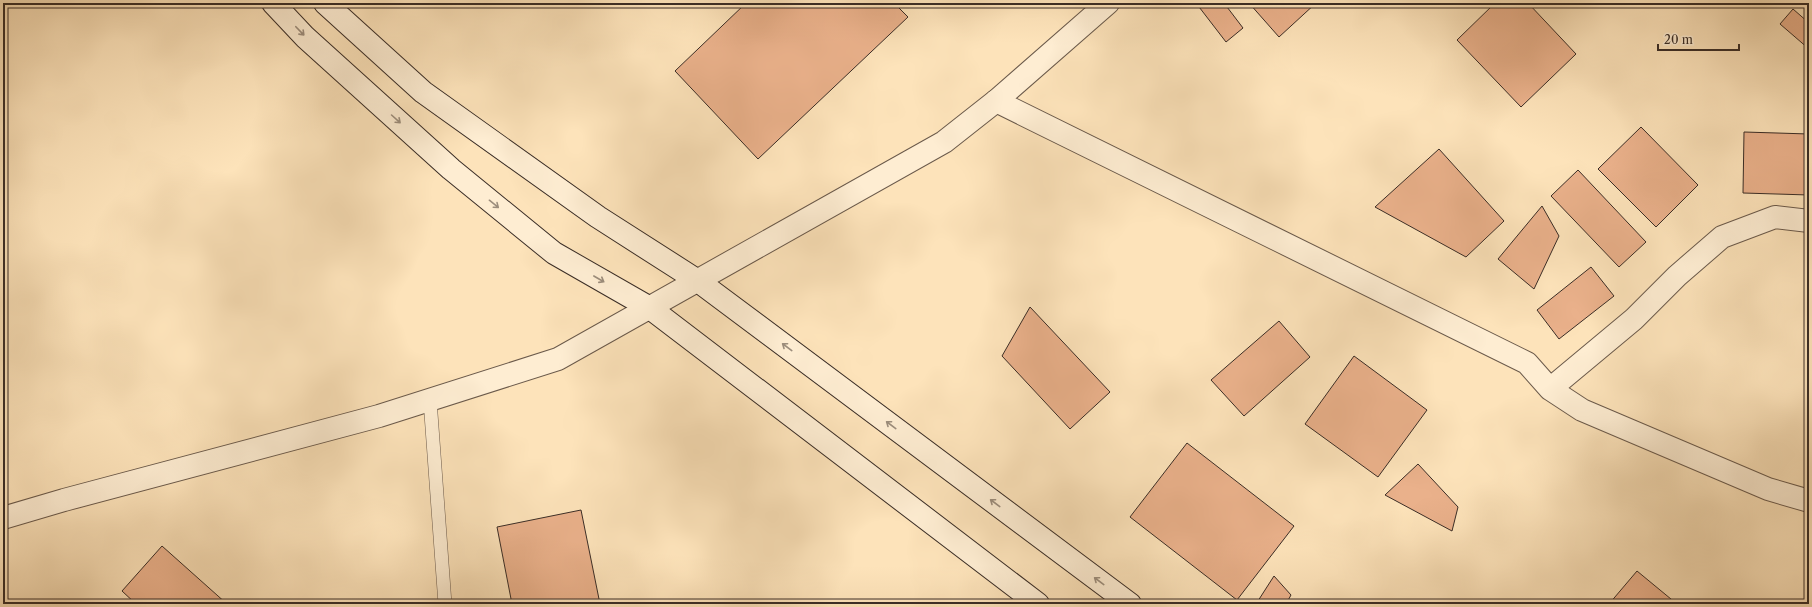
<svg xmlns="http://www.w3.org/2000/svg" width="1812" height="607" font-family="'Libre Caslon Text',serif">
<rect width="100%" height="100%" fill="#fde3ba"/>
<filter id="stains"><feTurbulence type="fractalNoise" baseFrequency=".005" numOctaves="4"/><feColorMatrix values="0 0 0 0 .2 0 0 0 0 .09 0 0 0 0 .02 0 0 0 .5 -.17"/></filter>
<radialGradient id="worn" r=".72"><stop offset=".6" stop-color="#630" stop-opacity="0"/><stop offset="1" stop-color="#630" stop-opacity=".3"/></radialGradient>
<path fill="#eab18b" stroke="#3a2d26" d="M 746,3 L 894,3 L 908,17 L 758,159 L 675,71 Z
M 1196,3 L 1224,3 L 1243,28 L 1226,42 Z
M 1249,3 L 1316,3 L 1279,37 Z
M 1495,3 L 1528,3 L 1576,54 L 1521,107 L 1457,40 Z
M 1793,9 L 1809,23 L 1809,49 L 1780,24 Z
M 1641,127 L 1698,185 L 1656,227 L 1598,169 Z
M 1744,132 L 1809,134 L 1809,195 L 1743,193 Z
M 1439,149 L 1504,221 L 1466,257 L 1375,207 Z
M 1578,170 L 1646,242 L 1619,267 L 1551,196 Z
M 1542,206 L 1559,236 L 1534,289 L 1498,259 Z
M 1591,267 L 1614,296 L 1559,339 L 1537,310 Z
M 1030,307 L 1110,392 L 1070,429 L 1002,356 Z
M 1279,321 L 1310,357 L 1244,416 L 1211,380 Z
M 1354,356 L 1427,410 L 1378,477 L 1305,424 Z
M 1187,443 L 1294,526 L 1237,600 L 1130,517 Z
M 1418,464 L 1458,507 L 1452,531 L 1385,495 Z
M 581,510 L 600,604 L 512,604 L 497,527 Z
M 162,546 L 227,604 L 136,604 L 122,591 Z
M 1637,571 L 1677,604 L 1609,604 Z
M 1274,576 L 1291,595 L 1286,604 L 1256,604 Z"/>
<g fill="none" stroke-linecap="round" stroke-linejoin="round">
<defs>
<path id="service" d="M 430,400 L 445,604"/>
<path id="minor" d="M 996,101 L 1527,363 L 1550,389 L 1582,410 L 1768,489 L 1809,501
M 1550,389 L 1634,319 L 1677,276 L 1722,237 L 1775,217 L 1809,221"/>
<path id="tertiary" d="M 3,518 L 64,500 L 379,416 L 558,359 L 944,142 L 996,101 L 1108,3"/>
<path id="secondary" d="M 273,3 L 305,37 L 451,169 L 554,253 L 650,308 L 1038,604
M 325,3 L 423,92 L 598,217 L 698,281 L 1130,604"/>
</defs>
<use href="#service" stroke="#6b5a4b" stroke-width="14"/>
<use href="#minor" stroke="#6b5a4b" stroke-width="24"/>
<use href="#tertiary" stroke="#6b5a4b" stroke-width="24"/>
<use href="#secondary" stroke="#3a2d26" stroke-width="24"/>
<use href="#service" stroke="#feedd2" stroke-width="13"/>
<use href="#minor" stroke="#feedd2" stroke-width="22"/>
<use href="#tertiary" stroke="#feedd2" stroke-width="22"/>
<use href="#secondary" stroke="#feedd2" stroke-width="22"/>
</g>
<defs><path id="oneway-shaft" d="M-6 0H5M1.5-3L5.5 0L1.5 3" fill="none" stroke-width="1.6" stroke-linecap="round" stroke-linejoin="round"/></defs>
<g stroke="#9c8d7c">
<use href="#oneway-shaft" transform="translate(300 31) rotate(46)"/>
<use href="#oneway-shaft" transform="translate(396 119) rotate(42)"/>
<use href="#oneway-shaft" transform="translate(494 204) rotate(39)"/>
<use href="#oneway-shaft" transform="translate(599 279) rotate(30)"/>
<use href="#oneway-shaft" transform="translate(787 347) rotate(-143)"/>
<use href="#oneway-shaft" transform="translate(891 425) rotate(-143)"/>
<use href="#oneway-shaft" transform="translate(995 503) rotate(-143)"/>
<use href="#oneway-shaft" transform="translate(1099 581) rotate(-143)"/>
</g>
<rect width="1812" height="607" fill="none" stroke="#fde3ba" stroke-width="16"/>
<rect x="4" y="4" width="1804" height="599" fill="none" stroke="#3a2d26" stroke-width="2"/>
<rect x="8" y="8" width="1796" height="591" fill="none" stroke="#3a2d26"/>
<path d="M1658 44v6h81v-6" fill="none" stroke="#3a2d26" stroke-width="2"/>
<text x="1664" y="44" font-size="12" fill="#3a2d26" stroke="#feedd2" stroke-width="3" paint-order="stroke">20 m</text>
<rect width="100%" height="100%" filter="url(#stains)"/>
<rect width="100%" height="100%" fill="url(#worn)"/>
</svg>
